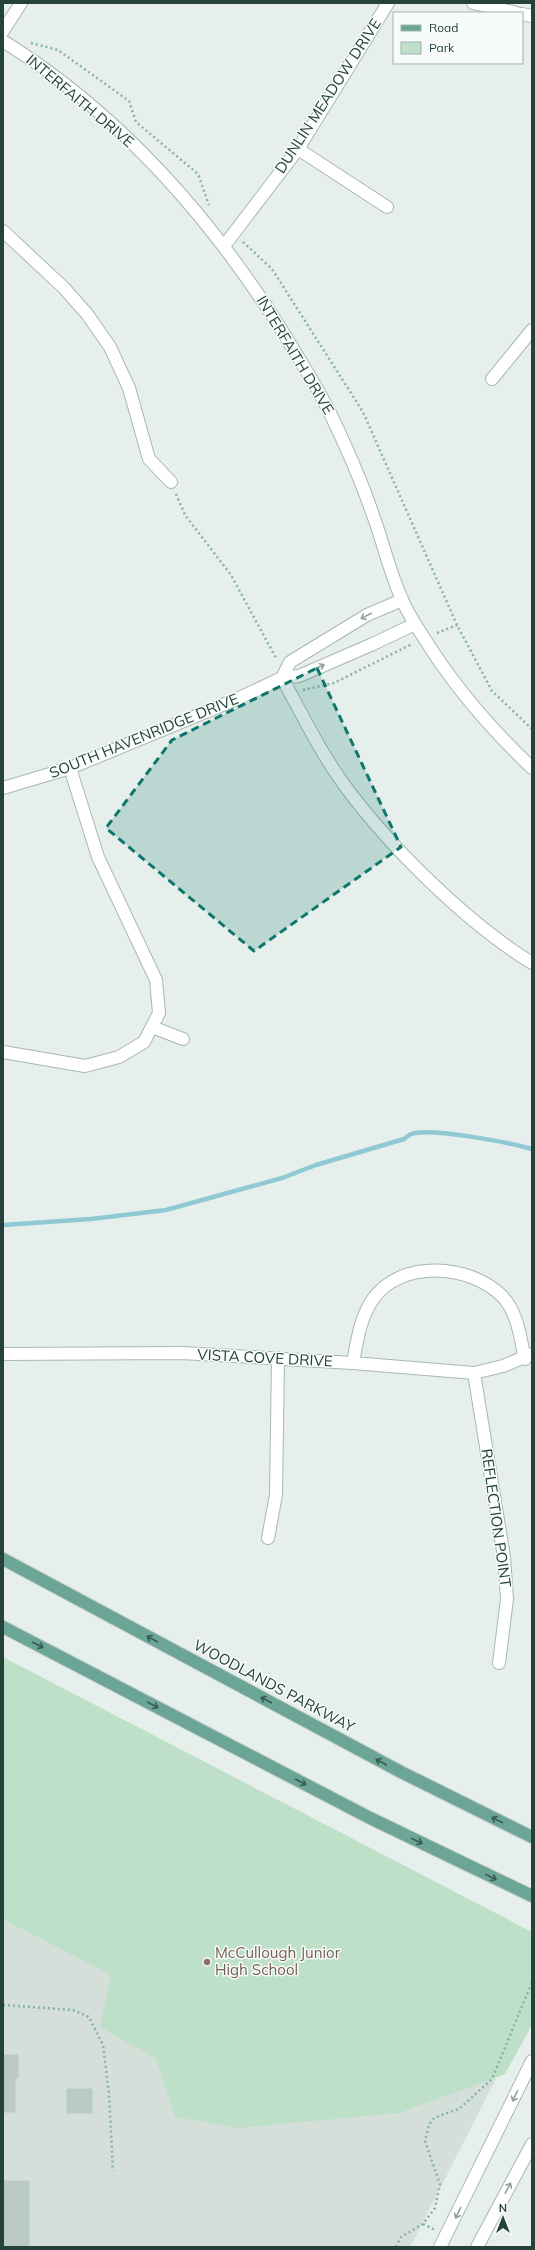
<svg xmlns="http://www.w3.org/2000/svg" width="535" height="2250" font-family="Mulish,sans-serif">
<rect width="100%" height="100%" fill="#e6efeb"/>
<path fill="#d4dfda" d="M 3,1677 L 382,2021 L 496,2079 L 410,2247 L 3,2247 Z"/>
<path fill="#bfe0c8" d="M 3,1657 L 532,1932 L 532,2025 L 505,2074 L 399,2113 L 238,2128 L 175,2117 L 156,2059 L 100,2027 L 111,1975 L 3,1919 Z"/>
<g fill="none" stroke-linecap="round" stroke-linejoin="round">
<path stroke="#8ec9d4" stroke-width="4.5" d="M 3,1225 L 91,1219 L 166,1210 L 282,1178 L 316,1165 L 404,1139 C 406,1138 409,1135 411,1134 C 430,1127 511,1143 532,1149"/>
</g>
<path fill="#bbcac4" stroke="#b8c9c2" d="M 3,2055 L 18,2055 L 18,2078 L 15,2078 L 15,2112 L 3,2112 Z
M 67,2089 L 92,2089 L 92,2113 L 67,2113 Z
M 3,2181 L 29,2181 L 29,2247 L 3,2247 Z"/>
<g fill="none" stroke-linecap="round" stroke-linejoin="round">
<defs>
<path id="minor" d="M 473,3 L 517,13
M 522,14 L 532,16
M 3,31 L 21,3
M 298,149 L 387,207
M 3,231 L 64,288 L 87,314 L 110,347 L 129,388 L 149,459 L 171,482
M 224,246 L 298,149 L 388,3
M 492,379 L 532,330
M 282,678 C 302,714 320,752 345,786 C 390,847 467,923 532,963
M 282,678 L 290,662 L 367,615 L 402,600
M 3,788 L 70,768 L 237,699 L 282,678 L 299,676 L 373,644 L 415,624
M 152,1027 L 183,1039
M 3,1052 L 85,1066 L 119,1057 L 144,1042 L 159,1013 L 156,980 L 98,857 L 70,768
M 3,1354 L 182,1353 L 353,1363 L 474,1373 L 503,1366 L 532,1354
M 353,1363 C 357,1341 360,1318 373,1299 C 401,1259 470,1264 502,1296 C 518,1313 520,1337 525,1359
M 474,1373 L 504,1557 L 507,1599 L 499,1663
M 268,1538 L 276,1495 L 278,1358"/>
<path id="tertiary" d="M 3,41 C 117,112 207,213 279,326 C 297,355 315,383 330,413 C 346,446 361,480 373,515 C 383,542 389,570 401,597 C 407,613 417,627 426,641 C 456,689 491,729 532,768
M 440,2247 L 532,2061
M 477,2247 L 532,2144"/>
<path id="primary" d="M 3,1559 L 401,1772 L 532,1837
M 3,1627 L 370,1818 L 532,1896"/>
</defs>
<use href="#minor" stroke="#a8b8b2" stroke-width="14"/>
<use href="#tertiary" stroke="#a8b8b2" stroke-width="14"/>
<use href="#primary" stroke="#c2cac8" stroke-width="14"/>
<path stroke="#86b3a5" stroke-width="2.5" stroke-dasharray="2 3" stroke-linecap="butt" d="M 31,43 L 58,50 L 129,101 L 136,122 L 198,174 L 209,205
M 243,242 L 272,269 L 363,412 L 457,625 L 492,691 L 532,729
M 176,494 L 185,515 L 231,575 L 276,658
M 437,633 L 457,625
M 303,690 L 334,683 L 412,644
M 3,2005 L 73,2010 L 89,2017 L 103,2045 L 109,2094 L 113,2171
M 423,2224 L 435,2230
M 396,2247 L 401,2237 L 423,2224 L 435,2208 L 440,2184 L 425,2141 L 429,2125 L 433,2119 L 441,2115 L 459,2109 L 492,2079 L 532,1982"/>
<use href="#minor" stroke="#fff" stroke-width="12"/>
<use href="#tertiary" stroke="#fff" stroke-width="12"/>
<use href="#primary" stroke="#6aa596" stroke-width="12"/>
</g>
<defs><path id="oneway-shaft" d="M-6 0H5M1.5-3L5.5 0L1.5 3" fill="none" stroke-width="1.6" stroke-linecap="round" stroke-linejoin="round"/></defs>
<g stroke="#92a09c">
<use href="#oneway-shaft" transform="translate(366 616) rotate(152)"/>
<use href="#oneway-shaft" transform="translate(319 667) rotate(-23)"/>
<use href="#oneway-shaft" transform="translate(515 2096) rotate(116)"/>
<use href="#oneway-shaft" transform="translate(508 2188) rotate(-62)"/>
<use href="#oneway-shaft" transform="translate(458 2213) rotate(116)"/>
</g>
<g stroke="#365b51">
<use href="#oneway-shaft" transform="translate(152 1639) rotate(-152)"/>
<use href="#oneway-shaft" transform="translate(38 1645) rotate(27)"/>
<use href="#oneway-shaft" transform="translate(266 1700) rotate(-152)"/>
<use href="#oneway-shaft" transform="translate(153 1705) rotate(27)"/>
<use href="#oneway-shaft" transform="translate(381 1762) rotate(-152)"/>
<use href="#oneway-shaft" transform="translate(301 1782) rotate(27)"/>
<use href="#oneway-shaft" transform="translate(497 1820) rotate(-154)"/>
<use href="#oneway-shaft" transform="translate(417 1841) rotate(26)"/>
<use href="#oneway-shaft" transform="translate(491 1877) rotate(26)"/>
</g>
<path fill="#0f766e" fill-opacity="0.2" stroke="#0f766e" stroke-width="3" stroke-dasharray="8 5" stroke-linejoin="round" d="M 317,668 L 401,847 L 254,951 L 106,828 L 172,740 Z"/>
<circle fill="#8d6e63" stroke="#f7fbf9" stroke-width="1.5" cx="207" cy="1962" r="4"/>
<g text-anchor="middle" stroke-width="3" stroke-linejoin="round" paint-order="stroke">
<g font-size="15" fill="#24423a" stroke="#f7fbf9">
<text transform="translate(328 96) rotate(-57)" y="5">DUNLIN MEADOW DRIVE</text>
<text transform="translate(80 101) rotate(40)" y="5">INTERFAITH DRIVE</text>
<text transform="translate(295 355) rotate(59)" y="5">INTERFAITH DRIVE</text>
<text transform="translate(144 736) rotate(-22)" y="5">SOUTH HAVENRIDGE DRIVE</text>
<text transform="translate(265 1358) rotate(3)" y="5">VISTA COVE DRIVE</text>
<text transform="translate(496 1518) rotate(82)" y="5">REFLECTION POINT</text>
<text transform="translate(274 1686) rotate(28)" y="5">WOODLANDS PARKWAY</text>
</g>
<g font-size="15" fill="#785e54" stroke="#f7fbf9" text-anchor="start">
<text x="215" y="1958">McCullough Junior<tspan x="215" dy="17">High School</tspan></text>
</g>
</g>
<rect width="535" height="2250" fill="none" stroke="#24423a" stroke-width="8"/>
<rect x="393" y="12" width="130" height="52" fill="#f7fbf9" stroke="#a3b1ad"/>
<rect x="401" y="25" width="20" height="6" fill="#6aa596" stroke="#a3b1ad"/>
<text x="429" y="32" font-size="12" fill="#24423a">Road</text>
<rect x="401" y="42" width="20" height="12" fill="#bfe0c8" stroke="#a3b1ad"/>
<text x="429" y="52" font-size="12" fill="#24423a">Park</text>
<g transform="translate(503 2218)" stroke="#f7fbf9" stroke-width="3" paint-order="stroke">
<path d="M0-3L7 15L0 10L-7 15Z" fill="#24423a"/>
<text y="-6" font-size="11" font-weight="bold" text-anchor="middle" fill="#24423a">N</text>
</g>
</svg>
